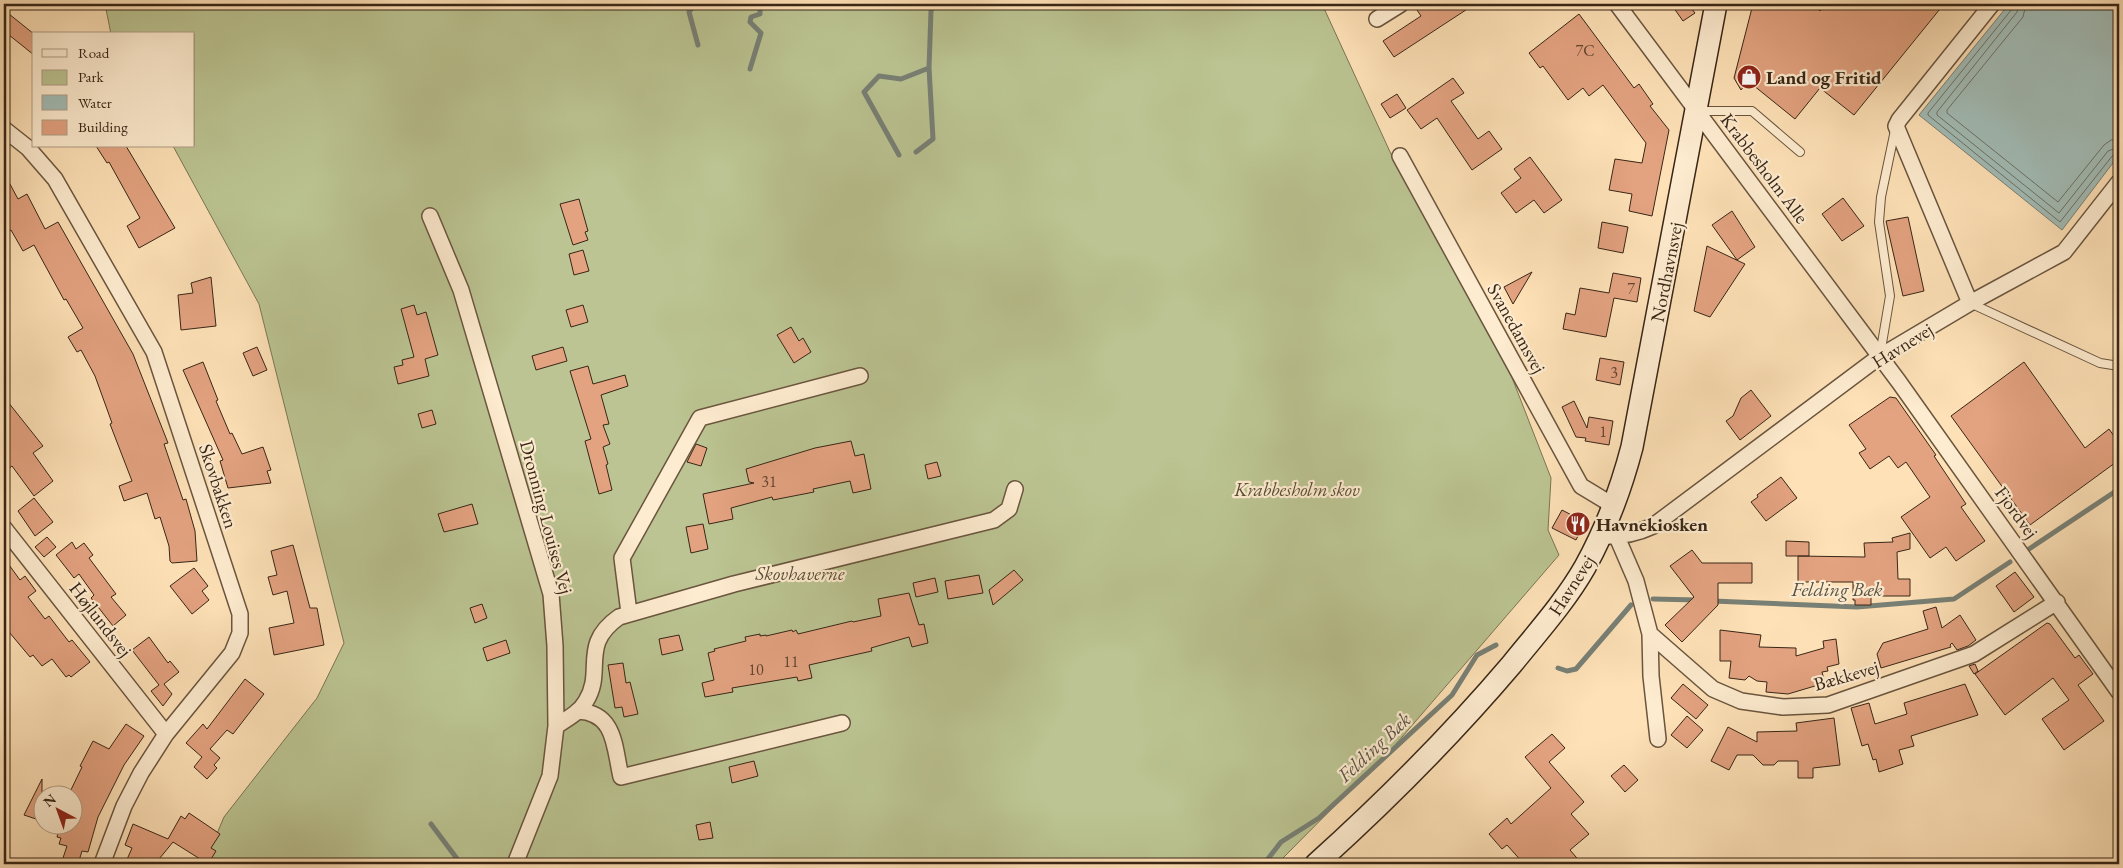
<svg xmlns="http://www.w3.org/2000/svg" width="2123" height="868" font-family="'EB Garamond',serif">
<rect width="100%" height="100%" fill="#fee1b7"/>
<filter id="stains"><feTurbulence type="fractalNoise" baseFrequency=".004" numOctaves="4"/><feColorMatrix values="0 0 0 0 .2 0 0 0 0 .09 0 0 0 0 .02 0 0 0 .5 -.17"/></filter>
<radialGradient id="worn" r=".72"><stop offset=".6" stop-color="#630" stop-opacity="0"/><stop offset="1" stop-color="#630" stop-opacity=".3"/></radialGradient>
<path fill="#bbc492" stroke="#7a7554" d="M 105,4 L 1322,4 L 1391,154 L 1511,375 L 1551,478 L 1548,530 L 1559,555 L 1396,744 L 1277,864 L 204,864 L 224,817 L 317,698 L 344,643 L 259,304 L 173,146 L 194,146 L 194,34 L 111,34 Z"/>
<path fill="#a2bcb6" stroke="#788076" d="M 2009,4 L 2119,4 L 2119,155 L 2062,230 L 1919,115 Z"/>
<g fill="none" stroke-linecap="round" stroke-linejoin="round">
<path stroke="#6d7166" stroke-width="1" d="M 2013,4 L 2012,9 L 1928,113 L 1928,115 L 2060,222 L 2113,155 L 2119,153
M 2019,4 L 2017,12 L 1937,112 L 1937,115 L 2059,213 L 2108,151 L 2119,147
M 2026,4 L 2023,17 L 1947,110 L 1947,113 L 2058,202 L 2104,145 L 2111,140 L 2119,139"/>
<path stroke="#788076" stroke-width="5" d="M 695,4 L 689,12 L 698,45
M 750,69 L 761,33 L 750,22 L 751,17 L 760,14 L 760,4
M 916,152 L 933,139 L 929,68 L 931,11 L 934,4
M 899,155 L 864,92 L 879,76 L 901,79 L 929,68
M 2029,549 L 2119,489
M 1653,599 L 1697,600
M 1713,601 L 1857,607 L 1954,599 L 2010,562
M 1558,668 L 1567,671 L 1576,669 L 1631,605
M 431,824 L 461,864
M 1264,864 L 1281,842 L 1319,818 L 1452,695 L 1477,655 L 1496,645"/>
</g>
<path fill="#e3a280" stroke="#382616" d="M 1413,4 L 1475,4 L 1394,57 L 1383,41 L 1421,16 Z
M 1671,4 L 1688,4 L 1695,13 L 1683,21 Z
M 1753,4 L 1812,4 L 1820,11 L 1825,4 L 1944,4 L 1854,115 L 1820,88 L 1795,119 L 1748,81 L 1741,90 L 1734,78 Z
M 4,10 L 34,34 L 34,55 L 4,31 Z
M 1579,14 L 1634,88 L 1639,84 L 1653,104 L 1650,106 L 1669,130 L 1652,216 L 1629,211 L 1632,194 L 1609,190 L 1615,159 L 1642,163 L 1646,143 L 1603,85 L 1589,96 L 1583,88 L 1568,100 L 1543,66 L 1540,68 L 1529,53 Z
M 1453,78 L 1464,93 L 1451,101 L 1478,139 L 1489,131 L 1502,149 L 1472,170 L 1437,118 L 1421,129 L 1407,110 Z
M 1397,94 L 1406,108 L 1390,118 L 1381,104 Z
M 96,146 L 126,146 L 175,228 L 139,248 L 127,226 L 140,218 L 109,162 L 107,163 Z
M 1530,157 L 1562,200 L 1544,213 L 1534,200 L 1516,213 L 1501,193 L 1521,178 L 1514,169 Z
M 4,173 L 18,199 L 27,194 L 45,229 L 58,222 L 133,354 L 168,443 L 164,444 L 183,500 L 186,499 L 195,531 L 197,561 L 172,563 L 170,561 L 169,546 L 160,517 L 155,519 L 147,493 L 124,501 L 119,486 L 132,481 L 110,424 L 112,423 L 95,376 L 81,350 L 77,352 L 68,337 L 83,328 L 66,299 L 64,300 L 34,245 L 23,251 L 11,230 L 4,234 Z
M 1843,198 L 1864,226 L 1842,241 L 1822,214 Z
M 579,199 L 588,231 L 585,232 L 588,240 L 573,245 L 560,204 Z
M 1732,211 L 1755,247 L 1737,260 L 1712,225 Z
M 1908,217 L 1924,291 L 1903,296 L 1886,221 Z
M 1602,222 L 1628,227 L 1623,253 L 1598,248 Z
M 1707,246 L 1745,264 L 1710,317 L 1694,311 Z
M 583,250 L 589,271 L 574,275 L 569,254 Z
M 1532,272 L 1513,304 L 1504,287 Z
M 1613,273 L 1641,278 L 1637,302 L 1614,298 L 1606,337 L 1563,329 L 1566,313 L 1575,315 L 1580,288 L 1609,293 Z
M 211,277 L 216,326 L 181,330 L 178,295 L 193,293 L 191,283 Z
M 414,305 L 417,315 L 426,312 L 438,355 L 425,359 L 429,376 L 398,384 L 394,367 L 403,365 L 402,360 L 414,357 L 401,309 Z
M 583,305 L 588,322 L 571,327 L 566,310 Z
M 791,327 L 799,341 L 803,338 L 811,352 L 794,363 L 777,335 Z
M 257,347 L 267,370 L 253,376 L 243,353 Z
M 563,347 L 567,361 L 536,370 L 532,356 Z
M 1600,358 L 1624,362 L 1620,385 L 1596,380 Z
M 203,362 L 218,400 L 216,401 L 230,434 L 232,433 L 242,454 L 263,447 L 271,470 L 267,471 L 271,483 L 228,488 L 220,461 L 223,460 L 183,370 Z
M 2024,362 L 2085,448 L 2109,429 L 2119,443 L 2119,460 L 2030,525 L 1951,416 Z
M 588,366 L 593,384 L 625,375 L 628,386 L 601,395 L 609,424 L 603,425 L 610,444 L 603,447 L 608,464 L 606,465 L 612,490 L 599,494 L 585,441 L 591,439 L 570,371 Z
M 1751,390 L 1771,416 L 1740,440 L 1726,421 L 1733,416 L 1741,398 Z
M 4,397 L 43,446 L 33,453 L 53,481 L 34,496 L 12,466 L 4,473 Z
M 1890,397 L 1896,398 L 1936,455 L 1934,456 L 1966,504 L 1961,507 L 1985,541 L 1956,561 L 1946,547 L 1930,558 L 1901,517 L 1930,497 L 1906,462 L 1898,468 L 1889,456 L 1870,469 L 1859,453 L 1866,449 L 1849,425 Z
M 1574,401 L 1587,428 L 1589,417 L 1613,421 L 1609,445 L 1585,441 L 1586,438 L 1576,437 L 1562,407 Z
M 432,410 L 436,424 L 422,428 L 418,414 Z
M 851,441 L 855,456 L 864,454 L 871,489 L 853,493 L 850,481 L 813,489 L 814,492 L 773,500 L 772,497 L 731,508 L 733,519 L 709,524 L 703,494 L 754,483 L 749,482 L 746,469 L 815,448 Z
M 696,444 L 707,448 L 701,466 L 687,462 Z
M 937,462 L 941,476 L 928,479 L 925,465 Z
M 1781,477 L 1797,498 L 1766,521 L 1751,502 L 1758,497 L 1757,495 Z
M 34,498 L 53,522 L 35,536 L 18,511 Z
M 472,504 L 478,524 L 444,532 L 438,514 Z
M 1562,510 L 1585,522 L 1576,540 L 1552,528 Z
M 703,524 L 708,549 L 691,553 L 686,527 Z
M 1910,533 L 1910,549 L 1897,552 L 1898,579 L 1910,579 L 1910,596 L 1871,596 L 1871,605 L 1855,605 L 1855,600 L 1853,600 L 1853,582 L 1798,582 L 1798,556 L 1865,557 L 1864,543 L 1893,542 L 1892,538 Z
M 47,537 L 56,547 L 44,557 L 35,547 Z
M 1786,541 L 1809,542 L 1809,556 L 1786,556 Z
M 72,542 L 76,549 L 84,543 L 93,555 L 89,558 L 116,594 L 111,597 L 126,615 L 113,626 L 91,598 L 94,595 L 79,574 L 74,578 L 56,555 Z
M 293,545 L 310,608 L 317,608 L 324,645 L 274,655 L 269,628 L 294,623 L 287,591 L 273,595 L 268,577 L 277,575 L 271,551 Z
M 1692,550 L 1702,563 L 1752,563 L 1752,583 L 1718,583 L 1718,605 L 1682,642 L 1665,625 L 1694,597 L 1670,566 Z
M 4,558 L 20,580 L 25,576 L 36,591 L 28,597 L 45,619 L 49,616 L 69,642 L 72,640 L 90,662 L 71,677 L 69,675 L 66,677 L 52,659 L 42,666 L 33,655 L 30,657 L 4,626 Z
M 194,568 L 208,586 L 202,591 L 209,600 L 192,614 L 170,586 Z
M 1014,570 L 1023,580 L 993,605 L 989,590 Z
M 2015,572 L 2034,597 L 2014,612 L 1996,586 Z
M 979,575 L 983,593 L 948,599 L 945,581 Z
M 935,578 L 938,592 L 916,597 L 913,583 Z
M 909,593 L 919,625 L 924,624 L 928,643 L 912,647 L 909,637 L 871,648 L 872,651 L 809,665 L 812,678 L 798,681 L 797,677 L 732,688 L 733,692 L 705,697 L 702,683 L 714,680 L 708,653 L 715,651 L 714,649 L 746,641 L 745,637 L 760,634 L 760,636 L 766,635 L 766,636 L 792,630 L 793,632 L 796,630 L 798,634 L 852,621 L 853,622 L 881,616 L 878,599 Z
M 482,604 L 487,618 L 475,623 L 470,608 Z
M 1936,607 L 1942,628 L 1960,615 L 1976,640 L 1968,646 L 1957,650 L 1952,643 L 1950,645 L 1951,647 L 1881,668 L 1877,654 L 1883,643 L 1928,629 L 1923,611 Z
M 2047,623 L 2050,624 L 2075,658 L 2079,655 L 2093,674 L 2078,685 L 2104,721 L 2064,750 L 2042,719 L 2069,700 L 2053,678 L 2005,715 L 1975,674 Z
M 1720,630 L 1761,635 L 1759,647 L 1796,648 L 1796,656 L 1824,648 L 1823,641 L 1836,639 L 1839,664 L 1827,667 L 1828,671 L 1822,672 L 1825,683 L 1788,694 L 1766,692 L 1767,682 L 1757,681 L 1749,676 L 1745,680 L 1729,678 L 1731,661 L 1720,661 Z
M 679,635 L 683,650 L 662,655 L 659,639 Z
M 149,637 L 168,663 L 170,661 L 179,672 L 164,684 L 172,694 L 163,706 L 151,691 L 159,685 L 132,650 Z
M 506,640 L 510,653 L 487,661 L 483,648 Z
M 623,663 L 626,683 L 630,682 L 638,714 L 624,717 L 622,707 L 615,708 L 608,665 Z
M 1975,664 L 1978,671 L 1974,674 L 1969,666 Z
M 245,679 L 264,694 L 233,734 L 227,730 L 210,749 L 220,758 L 214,765 L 217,768 L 207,779 L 194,767 L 202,757 L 186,743 L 203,724 L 207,729 Z
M 1683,684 L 1708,705 L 1696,719 L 1671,698 Z
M 1965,684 L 1978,715 L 1911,736 L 1914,746 L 1899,750 L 1903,764 L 1879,772 L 1876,759 L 1873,760 L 1868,744 L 1862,746 L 1851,708 L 1869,703 L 1875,724 L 1907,714 L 1904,703 Z
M 1687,716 L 1703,730 L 1687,748 L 1671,735 Z
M 1834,718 L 1840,765 L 1813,768 L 1813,778 L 1798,778 L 1798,761 L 1778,761 L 1774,765 L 1763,765 L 1753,755 L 1737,755 L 1729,770 L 1711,761 L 1728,727 L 1757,742 L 1757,732 L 1797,731 L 1796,723 Z
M 126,724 L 144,736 L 124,765 L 98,817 L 88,852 L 82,851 L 78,864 L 61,864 L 67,846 L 59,844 L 61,838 L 57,837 L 60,826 L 72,826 L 72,796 L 68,796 L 82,767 L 80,766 L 93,741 L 109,749 Z
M 1552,734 L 1565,748 L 1549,762 L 1584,802 L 1571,814 L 1589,834 L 1570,850 L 1582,864 L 1524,864 L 1507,845 L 1502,849 L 1489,834 L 1507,818 L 1511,824 L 1551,788 L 1525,757 Z
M 754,761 L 758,776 L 732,783 L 729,767 Z
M 1624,765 L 1638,780 L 1625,792 L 1611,776 Z
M 42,779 L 42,821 L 24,815 Z
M 189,813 L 220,834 L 211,848 L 216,851 L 208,864 L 173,842 L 155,864 L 125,864 L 132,848 L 125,845 L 133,824 L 168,839 L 181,816 L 185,819 Z
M 710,822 L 713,838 L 699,840 L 696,825 Z"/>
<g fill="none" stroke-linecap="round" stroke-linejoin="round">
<defs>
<path id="lane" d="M 1697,111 L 1752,111 L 1800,152
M 1970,303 L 2100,363 L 2119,366
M 1880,355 L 1890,296 L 1879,222 L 1881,197 L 1895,130"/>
<path id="street" d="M 1617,4 L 1899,382 L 2119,692
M 1377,19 L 1401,4
M 4,129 L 28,148 L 55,179 L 154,352 L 240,614 L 240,633 L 232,653 L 166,734 L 141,773 L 124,806 L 102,864
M 1400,156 L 1581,486 L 1614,506
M 430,216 L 461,290 L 551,594 L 555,646 L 556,726 L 550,776 L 515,864
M 1970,303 L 1896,126 L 1899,120 L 1992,4
M 4,528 L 166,734
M 1601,536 C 1619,537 1636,534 1653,526 L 1879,357 L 1970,303 L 2064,252 L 2119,182
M 1617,537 L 1636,581 L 1650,634 L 1713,689 L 1741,701 L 1783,707 L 1828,705 L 1974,654 L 2057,602
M 629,613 L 622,558 L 700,418 L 860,376
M 1650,634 L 1651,676 L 1658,739
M 578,711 C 616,713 614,747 621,777 L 842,723
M 556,726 C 567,719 580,712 586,701 C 605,671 579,645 619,617 L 734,584 L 994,520 L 1009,509 L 1015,489"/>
<path id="secondary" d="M 1316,864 C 1387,800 1450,737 1512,664 C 1537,633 1565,602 1585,567 C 1606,529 1621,489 1632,447 L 1716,4"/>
</defs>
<use href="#lane" stroke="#6a553e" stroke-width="10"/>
<use href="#street" stroke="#6a553e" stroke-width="18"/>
<use href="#secondary" stroke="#382616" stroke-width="24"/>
<use href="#lane" stroke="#feecd0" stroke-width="8"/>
<use href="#street" stroke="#feecd0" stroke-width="15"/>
<use href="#secondary" stroke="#feecd0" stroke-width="21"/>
</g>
<defs>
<symbol id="shop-disc" viewBox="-11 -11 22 22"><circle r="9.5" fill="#8f2418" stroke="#feecd0"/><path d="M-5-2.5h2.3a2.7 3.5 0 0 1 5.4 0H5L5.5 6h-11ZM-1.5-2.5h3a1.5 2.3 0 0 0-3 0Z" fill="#fff"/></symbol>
<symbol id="restaurant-disc" viewBox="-11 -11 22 22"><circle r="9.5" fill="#8f2418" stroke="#feecd0"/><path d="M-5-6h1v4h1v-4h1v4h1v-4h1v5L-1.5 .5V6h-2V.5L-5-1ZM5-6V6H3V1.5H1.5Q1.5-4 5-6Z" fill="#fff"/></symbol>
</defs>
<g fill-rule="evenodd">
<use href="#shop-disc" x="1735" y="63" width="28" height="28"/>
<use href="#restaurant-disc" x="1564" y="510" width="28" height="28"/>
</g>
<g text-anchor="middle" stroke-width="4.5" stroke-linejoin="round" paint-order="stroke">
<g font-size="16" fill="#634530">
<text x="1585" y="56">7C</text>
<text x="1631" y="294">7</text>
<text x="1614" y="378">3</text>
<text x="1603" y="437">1</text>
<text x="769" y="487">31</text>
<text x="791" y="667">11</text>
<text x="756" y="675">10</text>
</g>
<g font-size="19" font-weight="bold" fill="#382616" stroke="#feecd0" text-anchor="start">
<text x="1766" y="84">Land og Fritid</text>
<text x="1596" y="531">Havnekiosken</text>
</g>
<g font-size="19" fill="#382616" stroke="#feecd0">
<text transform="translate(1765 168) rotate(53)" y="7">Krabbesholm Alle</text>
<text transform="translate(1666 272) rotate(-79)" y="7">Nordhavnsvej</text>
<text transform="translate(1517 328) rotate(61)" y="7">Svanedamsvej</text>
<text transform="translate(1902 345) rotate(-32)" y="7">Havnevej</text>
<text transform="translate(219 486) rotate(72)" y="7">Skovbakken</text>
<text transform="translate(2017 512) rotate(54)" y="7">Fjordvej</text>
<text transform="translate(547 517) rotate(75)" y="7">Dronning Louises Vej</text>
<text transform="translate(1571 585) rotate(-57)" y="7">Havnevej</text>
<text transform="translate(101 619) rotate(52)" y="7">Højlundsvej</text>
<text transform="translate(1846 675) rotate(-16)" y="7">Bækkevej</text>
</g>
<g font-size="19" font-style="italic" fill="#594e35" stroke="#feecd0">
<text x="1297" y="496">Krabbesholm skov</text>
<text x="800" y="580">Skovhaverne</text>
</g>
<g font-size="20" font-style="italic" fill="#585346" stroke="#feecd0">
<text x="1837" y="596">Felding Bæk</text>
<text transform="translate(1374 747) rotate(-43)" y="7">Felding Bæk</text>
</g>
</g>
<rect width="2123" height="868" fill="none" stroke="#fee1b7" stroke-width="20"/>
<rect x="5" y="5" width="2113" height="858" fill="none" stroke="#382616" stroke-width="2.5"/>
<rect x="10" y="10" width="2103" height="848" fill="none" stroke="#382616"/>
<rect x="32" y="32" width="162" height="115" fill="#feecd0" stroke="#af9d86"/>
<rect x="42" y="49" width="25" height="8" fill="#feecd0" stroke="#af9d86"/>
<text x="78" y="58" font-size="15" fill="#382616">Road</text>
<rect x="42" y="70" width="25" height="15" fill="#bbc492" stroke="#af9d86"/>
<text x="78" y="82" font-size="15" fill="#382616">Park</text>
<rect x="42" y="95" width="25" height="15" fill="#a2bcb6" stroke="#af9d86"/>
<text x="78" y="108" font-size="15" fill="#382616">Water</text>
<rect x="42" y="120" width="25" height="15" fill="#e3a280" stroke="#af9d86"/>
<text x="78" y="132" font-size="15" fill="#382616">Building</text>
<g transform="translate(58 810) rotate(319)"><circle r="24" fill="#feecd0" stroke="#af9d86"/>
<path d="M0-4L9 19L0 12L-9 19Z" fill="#8f2418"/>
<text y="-8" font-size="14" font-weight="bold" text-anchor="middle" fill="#382616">N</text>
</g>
<rect width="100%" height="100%" filter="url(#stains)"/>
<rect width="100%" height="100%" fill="url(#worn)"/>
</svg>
